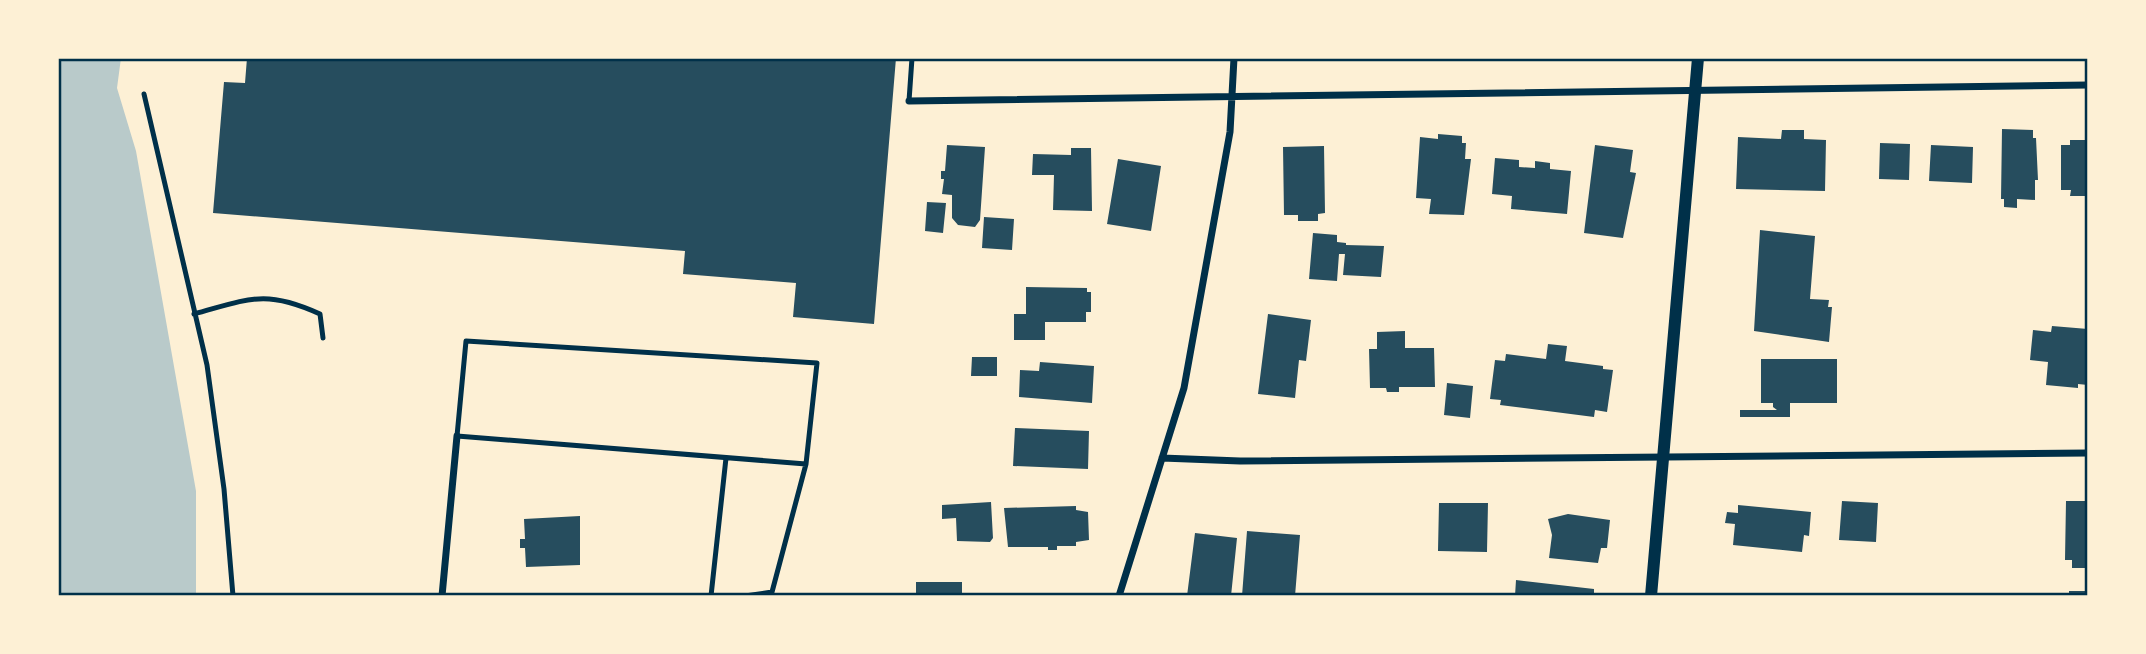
<svg xmlns="http://www.w3.org/2000/svg" width="2146" height="654" font-family="'Nunito Sans',sans-serif">
<rect width="100%" height="100%" fill="#fdf0d5"/>
<path fill="#b9caca" d="M 58,58 L 121,58 L 117,88 L 136,151 L 196,491 L 196,596 L 58,596 Z"/>
<path fill="#264d5e" d="M 247,58 L 896,58 L 874,324 L 793,317 L 796,283 L 683,274 L 685,251 L 213,213 L 224,82 L 245,83 Z
M 2002,129 L 2033,130 L 2033,138 L 2036,138 L 2038,180 L 2035,180 L 2035,200 L 2017,199 L 2017,208 L 2004,207 L 2004,199 L 2001,199 Z
M 1782,130 L 1804,130 L 1804,139 L 1826,140 L 1825,191 L 1736,189 L 1738,137 L 1781,139 Z
M 1438,134 L 1462,136 L 1462,143 L 1466,143 L 1465,159 L 1471,159 L 1464,215 L 1429,214 L 1431,199 L 1416,198 L 1420,137 L 1438,139 Z
M 2070,140 L 2088,140 L 2088,196 L 2070,196 L 2071,190 L 2061,190 L 2061,145 L 2070,145 Z
M 1880,143 L 1910,144 L 1909,180 L 1879,179 Z
M 947,145 L 985,147 L 980,220 L 975,227 L 958,225 L 952,218 L 952,195 L 942,194 L 944,179 L 941,179 L 941,171 L 945,171 Z
M 1595,145 L 1633,150 L 1630,172 L 1636,173 L 1623,238 L 1584,233 Z
M 1931,145 L 1973,147 L 1972,183 L 1929,181 Z
M 1324,146 L 1325,213 L 1318,214 L 1318,221 L 1298,221 L 1298,215 L 1284,215 L 1283,147 Z
M 1071,148 L 1091,148 L 1092,211 L 1053,210 L 1054,175 L 1032,175 L 1033,154 L 1071,155 Z
M 1495,158 L 1519,160 L 1519,167 L 1535,168 L 1535,161 L 1550,163 L 1550,169 L 1571,171 L 1567,214 L 1511,209 L 1512,196 L 1492,194 Z
M 1118,159 L 1161,166 L 1151,231 L 1107,224 Z
M 927,202 L 946,203 L 943,233 L 925,231 Z
M 984,217 L 1014,219 L 1012,250 L 982,248 Z
M 1760,230 L 1815,236 L 1810,299 L 1829,300 L 1828,307 L 1832,307 L 1829,342 L 1754,331 Z
M 1313,233 L 1337,235 L 1337,242 L 1346,243 L 1346,245 L 1384,246 L 1381,277 L 1343,275 L 1345,254 L 1339,254 L 1337,281 L 1309,279 Z
M 1026,287 L 1087,288 L 1087,292 L 1091,292 L 1091,312 L 1086,312 L 1086,322 L 1045,322 L 1045,340 L 1014,340 L 1014,314 L 1026,314 Z
M 1268,314 L 1311,320 L 1306,361 L 1299,360 L 1295,398 L 1258,394 Z
M 2052,326 L 2088,329 L 2088,385 L 2078,384 L 2078,388 L 2046,385 L 2048,362 L 2030,360 L 2033,330 L 2051,332 Z
M 1405,331 L 1405,348 L 1434,348 L 1435,387 L 1399,387 L 1399,392 L 1387,392 L 1386,388 L 1370,388 L 1369,349 L 1377,349 L 1377,332 Z
M 1548,344 L 1567,346 L 1565,361 L 1603,366 L 1603,369 L 1613,370 L 1607,412 L 1595,410 L 1594,417 L 1500,405 L 1501,400 L 1490,399 L 1495,360 L 1505,361 L 1506,354 L 1546,359 Z
M 972,357 L 997,357 L 997,376 L 971,376 Z
M 1761,359 L 1837,359 L 1837,403 L 1790,403 L 1790,417 L 1740,417 L 1740,410 L 1777,410 L 1773,407 L 1773,403 L 1761,403 Z
M 1040,362 L 1094,366 L 1092,403 L 1019,397 L 1020,370 L 1039,371 Z
M 1447,383 L 1473,386 L 1470,418 L 1444,415 Z
M 1015,428 L 1089,431 L 1088,469 L 1013,466 Z
M 1842,501 L 1878,503 L 1876,542 L 1839,540 Z
M 2066,501 L 2088,501 L 2088,568 L 2072,568 L 2072,560 L 2065,560 Z
M 991,502 L 993,538 L 990,542 L 957,541 L 956,518 L 942,519 L 942,505 Z
M 1439,503 L 1488,503 L 1487,552 L 1438,551 Z
M 1738,505 L 1811,512 L 1809,536 L 1804,535 L 1802,552 L 1733,545 L 1735,524 L 1725,523 L 1727,512 L 1738,513 Z
M 1076,506 L 1076,510 L 1088,512 L 1089,540 L 1076,542 L 1076,546 L 1057,546 L 1057,550 L 1048,550 L 1048,547 L 1008,547 L 1004,508 Z
M 1568,514 L 1610,520 L 1607,548 L 1601,548 L 1598,563 L 1549,558 L 1552,535 L 1548,519 Z
M 580,516 L 580,565 L 526,567 L 525,548 L 520,548 L 520,539 L 525,539 L 524,519 Z
M 1247,531 L 1300,535 L 1295,596 L 1242,596 Z
M 1195,533 L 1237,538 L 1231,596 L 1187,596 Z
M 1516,580 L 1594,589 L 1594,596 L 1515,596 Z
M 916,582 L 962,582 L 962,596 L 916,596 Z
M 2069,591 L 2088,591 L 2088,596 L 2069,596 Z"/>
<g fill="none" stroke-linecap="round" stroke-linejoin="round">
<path stroke="#003049" stroke-width="5" d="M 144,94 L 207,365 L 224,489 L 233,596
M 909,101 L 912,58
M 194,314 C 249,299 265,289 320,314 L 323,338
M 466,341 L 817,363 L 806,464 L 457,436 Z
M 711,596 L 726,458
M 745,596 L 772,592 L 806,464"/>
<path stroke="#003049" stroke-width="7" d="M 909,101 L 2088,85
M 1162,458 L 1240,461 L 2088,453
M 442,596 L 457,436
M 1119,596 L 1184,388 L 1230,132 L 1234,58"/>
<path stroke="#003049" stroke-width="12" d="M 1651,596 L 1698,58"/>
</g>
<rect width="2146" height="654" fill="none" stroke="#fdf0d5" stroke-width="119"/>
<rect x="60" y="60" width="2026" height="534" fill="none" stroke="#003049" stroke-width="2.5"/>
</svg>
